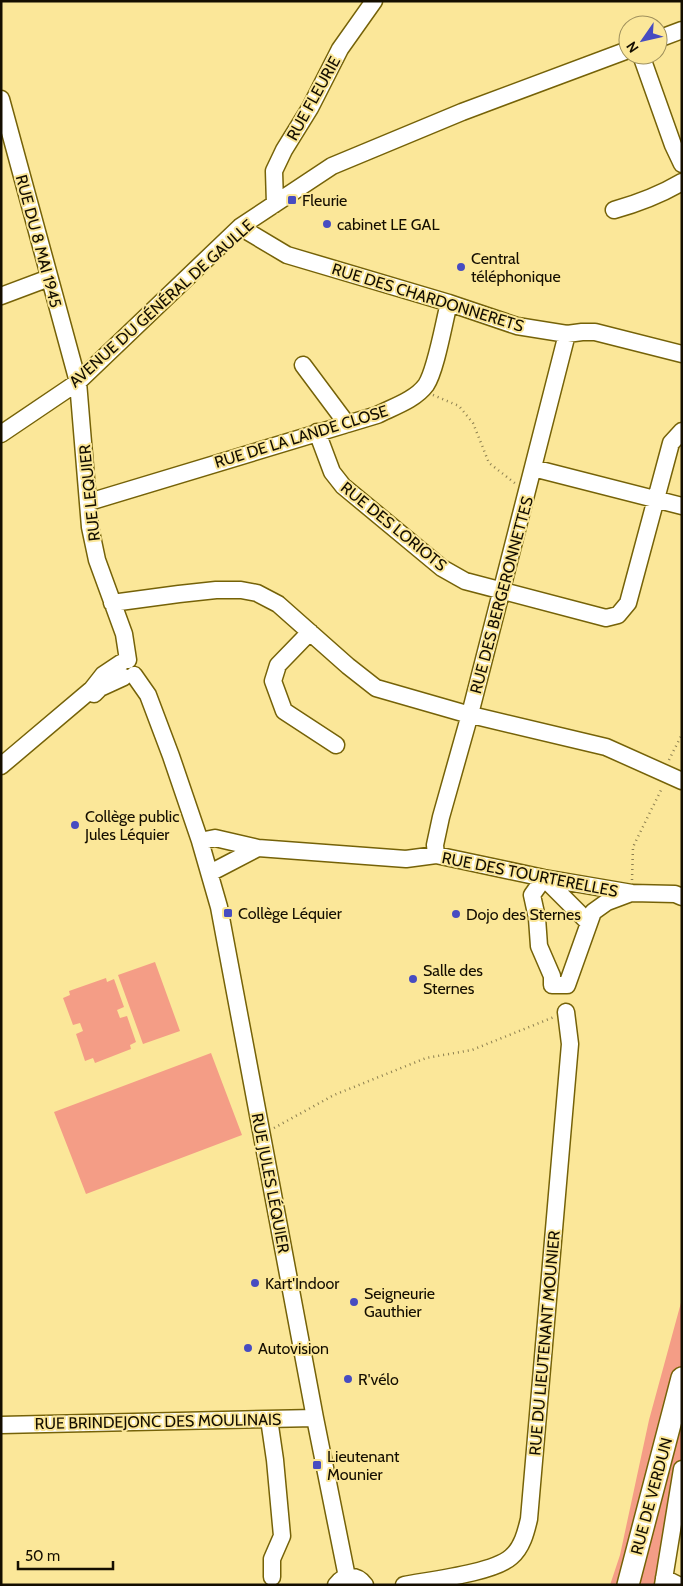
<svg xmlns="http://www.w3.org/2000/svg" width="683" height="1586" font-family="Cabin,sans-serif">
<rect width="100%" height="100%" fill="#fbe799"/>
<path fill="#f49d86" d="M 155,962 L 180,1031 L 143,1044 L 118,975 Z
M 106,978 L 107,982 L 114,979 L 124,1007 L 117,1010 L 120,1018 L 127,1016 L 136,1042 L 130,1045 L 131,1049 L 95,1063 L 93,1058 L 85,1061 L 76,1034 L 83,1031 L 80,1023 L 73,1025 L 63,998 L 70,995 L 69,991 Z
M 211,1053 L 242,1135 L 86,1194 L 54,1112 Z
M 682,1299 L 682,1459 L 676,1477 L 656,1585 L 610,1585 L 620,1555 L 649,1420 Z"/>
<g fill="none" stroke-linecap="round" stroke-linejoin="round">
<defs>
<path id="minor" d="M 658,39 L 682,30
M 641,55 L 673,145 L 682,164
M 1,99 L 78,382 L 90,527 L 97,560 L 124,634 L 128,660
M 275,204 L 274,171 L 284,150 L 310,108 L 340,49 L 374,1
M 614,210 C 639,203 660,195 682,182
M 240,227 L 287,255 L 449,303 L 517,326 L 567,334 L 582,332 L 595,332 L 682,354
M 1,296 L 49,278
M 303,365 L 347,424
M 317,432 L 332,472 L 343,486 L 442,568 L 465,581 L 606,618 L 618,615 L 628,603 L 671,443 L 682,431
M 1,434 L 78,382 L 240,227 L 332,166 L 462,112 L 628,50
M 533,468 L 682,506
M 89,502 L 377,415 C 393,407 415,400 426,385 C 436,370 444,322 449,303
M 112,603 L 179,594 L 216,590 L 241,590 L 257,593 L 278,604 L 348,666 L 376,688 L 463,713 L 606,747 L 682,781
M 310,632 L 278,665 L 273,681 L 284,711 L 336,745
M 134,675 L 148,695 L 171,756 L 200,841 L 219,907 L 315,1418 L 347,1577
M 94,694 L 100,688 L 124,677
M 1,766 L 92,689 L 103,675 L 121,663
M 200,841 L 215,838 L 258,848 L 210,873
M 258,848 L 406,859 L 436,855 L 544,878 L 632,893 L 675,894 L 682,897
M 436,855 L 435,845 L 441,817 L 470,714 L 567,334
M 589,923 L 544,878 L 532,895 L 537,918 L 539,946 L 552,976 L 552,985 L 567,985 L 593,912 L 607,902 L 631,893
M 269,1419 L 275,1460 L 282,1536 L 272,1559 L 272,1577
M 1,1425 L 315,1418
M 664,1578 L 678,1585
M 336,1585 C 344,1574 357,1574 365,1585
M 404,1585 C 430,1580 493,1573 511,1557 C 522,1548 526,1532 529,1519 L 570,1044 L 566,1012
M 663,1585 L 682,1469"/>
<path id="major" d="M 628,1585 L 682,1378"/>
</defs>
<use href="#minor" stroke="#756208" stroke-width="19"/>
<use href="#major" stroke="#756208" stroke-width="24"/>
<path stroke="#8c7f50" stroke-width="2.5" stroke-dasharray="1 4" stroke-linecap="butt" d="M 433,395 L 459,406 L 473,423 L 489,463 L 516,484
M 669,760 L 682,734
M 632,880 L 633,847 L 662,788
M 274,1128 L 334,1095 L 426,1058 L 472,1050 L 554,1017"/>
<use href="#minor" stroke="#fff" stroke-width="16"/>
<use href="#major" stroke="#fff" stroke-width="21"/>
</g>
<g fill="#474cc1" stroke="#fbe799" stroke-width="2">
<rect x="287" y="195" width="10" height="10" rx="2.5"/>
<circle cx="327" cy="224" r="5"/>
<circle cx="461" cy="267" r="5"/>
<circle cx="75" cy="825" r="5"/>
<rect x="223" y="908" width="10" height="10" rx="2.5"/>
<circle cx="456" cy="914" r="5"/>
<circle cx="413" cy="979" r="5"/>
<circle cx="255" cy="1283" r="5"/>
<circle cx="354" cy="1302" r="5"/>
<circle cx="248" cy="1348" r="5"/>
<circle cx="348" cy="1379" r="5"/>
<rect x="312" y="1460" width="10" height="10" rx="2.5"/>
</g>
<g text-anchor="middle" stroke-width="4" stroke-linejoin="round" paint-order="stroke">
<g font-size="16" fill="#140e00" stroke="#fbe799">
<text transform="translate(313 98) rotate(-61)" y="6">RUE FLEURIE</text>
<text transform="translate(39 241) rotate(75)" y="6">RUE DU 8 MAI 1945</text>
<text transform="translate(428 297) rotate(17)" y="6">RUE DES CHARDONNERETS</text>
<text transform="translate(161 303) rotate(-42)" y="6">AVENUE DU GÉNÉRAL DE GAULLE</text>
<text transform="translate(301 436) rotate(-17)" y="6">RUE DE LA LANDE CLOSE</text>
<text transform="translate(89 493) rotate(-96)" y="6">RUE LEQUIER</text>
<text transform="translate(394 526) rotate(39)" y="6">RUE DES LORIOTS</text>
<text transform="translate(501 595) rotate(-75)" y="6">RUE DES BERGERONNETTES</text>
<text transform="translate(530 874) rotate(11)" y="6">RUE DES TOURTERELLES</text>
<text transform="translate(271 1183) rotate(79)" y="6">RUE JULES LÉQUIER</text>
<text transform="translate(544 1343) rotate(-85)" y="6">RUE DU LIEUTENANT MOUNIER</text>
<text transform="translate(158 1421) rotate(-1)" y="6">RUE BRINDEJONC DES MOULINAIS</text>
<text transform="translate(651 1496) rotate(-75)" y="6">RUE DE VERDUN</text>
</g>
<g font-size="16" fill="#140e00" stroke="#fbe799" text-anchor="start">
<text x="302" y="206">Fleurie</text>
<text x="337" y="230">cabinet LE GAL</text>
<text x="471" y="264">Central<tspan x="471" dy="18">téléphonique</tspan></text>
<text x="85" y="822">Collège public<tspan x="85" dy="18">Jules Léquier</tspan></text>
<text x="238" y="919">Collège Léquier</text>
<text x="466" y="920">Dojo des Sternes</text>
<text x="423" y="976">Salle des<tspan x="423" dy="18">Sternes</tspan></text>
<text x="265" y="1289">Kart'Indoor</text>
<text x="364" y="1299">Seigneurie<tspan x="364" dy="18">Gauthier</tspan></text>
<text x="258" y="1354">Autovision</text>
<text x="358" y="1385">R'vélo</text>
<text x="327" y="1462">Lieutenant<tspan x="327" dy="18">Mounier</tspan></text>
</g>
</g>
<rect width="683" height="1586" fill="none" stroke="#140e00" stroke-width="5"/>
<g transform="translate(643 40) rotate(236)"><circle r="24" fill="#fbe799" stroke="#9f905c"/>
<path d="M0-4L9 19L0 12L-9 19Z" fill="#474cc1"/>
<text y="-8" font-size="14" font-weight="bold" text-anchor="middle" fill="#140e00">N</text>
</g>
<path d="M18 1561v8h95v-8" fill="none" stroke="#140e00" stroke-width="2.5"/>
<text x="25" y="1561" font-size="15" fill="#140e00" stroke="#fbe799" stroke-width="4" paint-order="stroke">50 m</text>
</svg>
